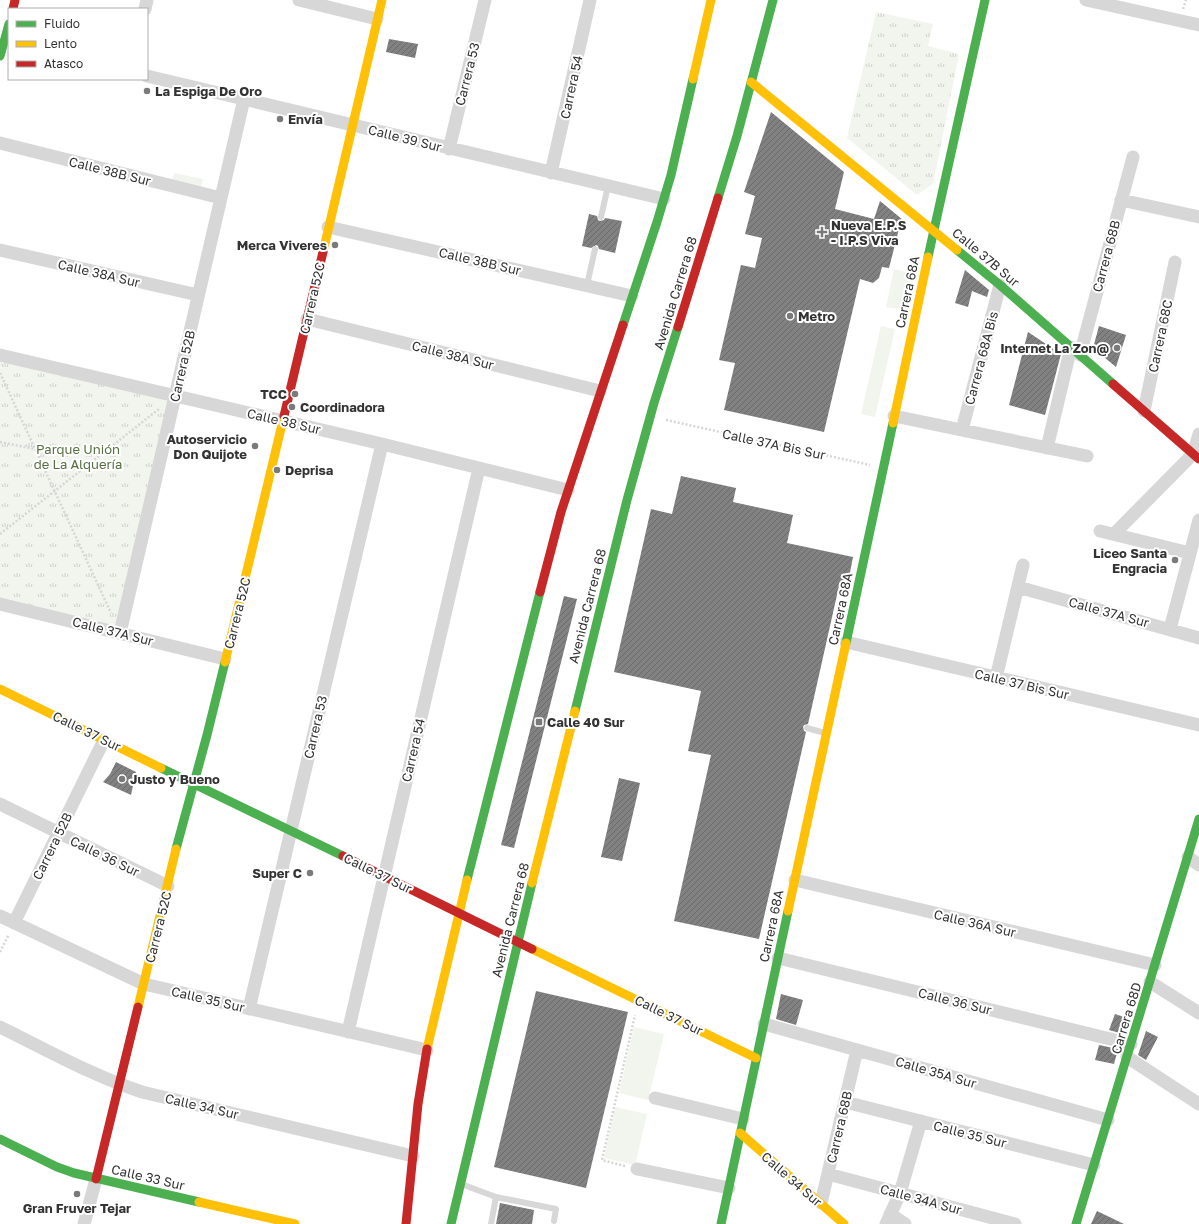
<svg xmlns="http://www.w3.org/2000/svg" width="1199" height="1224" font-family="'Golos Text',sans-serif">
<defs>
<pattern id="park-tufts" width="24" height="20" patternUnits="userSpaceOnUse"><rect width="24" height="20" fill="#f1f5ed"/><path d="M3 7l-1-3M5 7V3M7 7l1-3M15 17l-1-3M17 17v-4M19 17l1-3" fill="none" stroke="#cfd2cc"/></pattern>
<pattern id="building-hatch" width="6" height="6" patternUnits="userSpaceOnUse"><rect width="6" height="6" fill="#818181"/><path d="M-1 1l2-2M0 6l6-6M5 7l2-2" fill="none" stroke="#6a6a6a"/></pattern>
</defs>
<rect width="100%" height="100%" fill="#fff"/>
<path fill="#f1f5ed" d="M 174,173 L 203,179 L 201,187 L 172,182 Z
M 894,269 L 918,275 L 908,284 L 900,309 L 886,307 Z
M 881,326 L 895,329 L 875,417 L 861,414 Z
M 634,1027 L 664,1034 L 648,1100 L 619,1093 Z
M 615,1107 L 647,1114 L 635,1165 L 604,1158 Z"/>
<path fill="url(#park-tufts)" d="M 876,12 L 933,24 L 928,46 L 959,54 L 933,184 L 917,195 L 847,138 Z
M 0,357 L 171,399 L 119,631 L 0,601 Z"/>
<path fill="url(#building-hatch)" d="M 389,39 L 418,44 L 415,58 L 386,52 Z
M 771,112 L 844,172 L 835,209 L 874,219 L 880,201 L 903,220 L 899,229 L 889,268 L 882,267 L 879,278 L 873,283 L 860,279 L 824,432 L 724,410 L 735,363 L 719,360 L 741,265 L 755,268 L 762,238 L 745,234 L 755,196 L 744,192 Z
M 589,214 L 597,216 L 598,220 L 600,221 L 604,220 L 605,218 L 622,221 L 615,253 L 599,249 L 598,246 L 596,245 L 591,248 L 582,246 Z
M 965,270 L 989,290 L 987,297 L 972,291 L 968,307 L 955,303 Z
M 1099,326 L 1126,335 L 1116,367 L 1093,348 Z
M 1028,332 L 1061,354 L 1045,415 L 1009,405 Z
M 681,476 L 736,488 L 733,502 L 793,515 L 787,543 L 853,557 L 847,588 L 839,586 L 808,724 L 804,725 L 803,727 L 804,731 L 806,732 L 759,939 L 674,921 L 711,755 L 688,751 L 701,691 L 614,672 L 651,509 L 672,514 Z
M 564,596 L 577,599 L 514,848 L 501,845 Z
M 116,762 L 136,772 L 131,795 L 103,782 L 110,774 Z
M 619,778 L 640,783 L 622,861 L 601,857 Z
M 536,991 L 628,1012 L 586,1188 L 494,1167 Z
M 781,994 L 803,1000 L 796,1025 L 776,1019 Z
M 1115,1014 L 1127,1018 L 1123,1034 L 1109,1030 Z
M 1146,1031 L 1158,1037 L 1146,1060 L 1138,1055 Z
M 1099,1045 L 1118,1049 L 1114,1064 L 1095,1060 Z
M 500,1203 L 534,1210 L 532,1224 L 496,1224 Z
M 1097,1211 L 1124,1224 L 1091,1224 Z"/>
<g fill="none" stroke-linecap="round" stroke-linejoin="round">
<path stroke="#d6d6d6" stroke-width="2.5" stroke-dasharray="2 2" stroke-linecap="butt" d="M 1183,9 L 1186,0
M 0,373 L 111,613
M 666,420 L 870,465
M 0,442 L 35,449
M 0,534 L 159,409
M 0,952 L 9,934
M 625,1166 L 602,1160 L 635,1015"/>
<path stroke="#d7d7d7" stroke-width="6" d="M 601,217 L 608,186
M 587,285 L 595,249
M 807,728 L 825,733
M 464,1185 L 496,1197 L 556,1209 L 554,1221
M 491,1224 L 496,1197"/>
<path stroke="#d7d7d7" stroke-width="13" d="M 299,0 L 377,19
M 1086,0 L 1199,25
M 145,9 L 147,0
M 147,76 L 664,199
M 0,143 L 221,198
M 449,149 L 485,0
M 551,173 L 590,0
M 1121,200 L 1199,217
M 328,227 L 632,296
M 0,250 L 198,295
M 307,319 L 600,391
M 0,355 L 382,444 L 568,490
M 1080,355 L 1133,157
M 1144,411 L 1175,262
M 894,416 L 1087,456
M 962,430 L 1000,285
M 1047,448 L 1071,347
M 1100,531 L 1190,553
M 1114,534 L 1193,454 L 1199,434
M 1018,587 L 1199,638
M 0,604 L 225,659
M 1170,629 L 1199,520
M 120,633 L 244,99
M 846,642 L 1199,725
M 996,678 L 1023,565
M 0,804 L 168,886
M 1188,857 L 1199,865
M 795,880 L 1155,965
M 0,916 L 144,984 L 427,1050
M 14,923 L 104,740
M 778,958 L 1131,1044
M 1150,982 L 1199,1013
M 249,1009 L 382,444
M 764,1024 L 1108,1120
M 0,1027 C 47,1050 93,1076 142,1092 L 413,1156
M 348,1032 L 479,468
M 1127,1057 L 1199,1104
M 655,1098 L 743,1119
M 845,1102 L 1094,1165
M 637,1169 L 729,1188
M 828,1174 L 1015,1224
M 821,1203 L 857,1050
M 890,1214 L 905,1224
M 84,1224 L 96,1179
M 886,1224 L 900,1193 L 921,1121"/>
<path stroke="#4caf50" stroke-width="9" d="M 0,56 L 9,24
M 718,198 L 737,136 L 773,0
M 957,250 L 1000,285 L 1113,384
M 928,257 L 985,0
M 623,325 L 657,222 L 671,175 L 693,79
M 846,643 L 893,423
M 575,711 L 627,500 L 654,403 L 678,327
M 161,768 L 343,856
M 176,849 L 207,735 L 225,662
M 467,880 L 540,592
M 0,1139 L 57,1167 L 74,1173 L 199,1202
M 451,1224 L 532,883
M 721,1224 L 788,911
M 1076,1224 L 1199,819"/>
<path stroke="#ffc107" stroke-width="9" d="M 693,79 L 711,0
M 751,82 L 957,250
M 323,252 L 382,0
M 893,423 L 928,257
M 225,662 L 284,416
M 0,689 L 161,768
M 532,883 L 575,711
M 788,911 L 846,643
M 532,949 L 756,1058
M 138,1007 L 176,849
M 427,1049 L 467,880
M 740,1133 L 844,1224
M 199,1202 L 295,1224"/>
<path stroke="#c62828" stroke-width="9" d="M 13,9 L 15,0
M 678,327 L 718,198
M 1113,384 L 1199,459
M 284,416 L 323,252
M 540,592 L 561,512 L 623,325
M 343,856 L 532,949
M 96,1179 L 138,1007
M 406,1224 L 418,1104 L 427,1049"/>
</g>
<g fill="#7a7a7a" stroke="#fff" stroke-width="1.5">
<circle cx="147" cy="91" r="4"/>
<circle cx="280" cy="119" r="4"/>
<path d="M820 226h4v4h4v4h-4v4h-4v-4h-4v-4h4z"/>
<circle cx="335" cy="245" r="4"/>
<circle cx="790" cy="316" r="4"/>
<circle cx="1117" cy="348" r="4"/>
<circle cx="295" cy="394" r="4"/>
<circle cx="292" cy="407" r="4"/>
<circle cx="255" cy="446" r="4"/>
<circle cx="277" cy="470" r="4"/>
<circle cx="1175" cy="560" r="4"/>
<rect x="535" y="718" width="8" height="8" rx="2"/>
<circle cx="122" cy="779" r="4"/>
<circle cx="310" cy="873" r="4"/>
<circle cx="77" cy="1194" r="4"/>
</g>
<g text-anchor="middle" stroke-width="4" stroke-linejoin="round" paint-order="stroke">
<g font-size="13" fill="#333" stroke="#fff">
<text transform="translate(467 74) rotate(-76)" y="5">Carrera 53</text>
<text transform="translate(571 87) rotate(-78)" y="5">Carrera 54</text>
<text transform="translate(405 138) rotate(14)" y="5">Calle 39 Sur</text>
<text transform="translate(110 171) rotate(14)" y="5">Calle 38B Sur</text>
<text transform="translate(1106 256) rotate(-75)" y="5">Carrera 68B</text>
<text transform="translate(986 257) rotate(40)" y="5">Calle 37B Sur</text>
<text transform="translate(480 261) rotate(13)" y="5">Calle 38B Sur</text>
<text transform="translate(99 273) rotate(13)" y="5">Calle 38A Sur</text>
<text transform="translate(907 292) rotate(-78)" y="5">Carrera 68A</text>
<text transform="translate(675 293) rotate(-73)" y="5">Avenida Carrera 68</text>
<text transform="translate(312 298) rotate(-77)" y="5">Carrera 52C</text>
<text transform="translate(1160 336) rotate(-78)" y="5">Carrera 68C</text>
<text transform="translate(453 355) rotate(14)" y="5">Calle 38A Sur</text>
<text transform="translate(981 358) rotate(-75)" y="5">Carrera 68A Bis</text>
<text transform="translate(182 366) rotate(-77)" y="5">Carrera 52B</text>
<text transform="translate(284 421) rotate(13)" y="5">Calle 38 Sur</text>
<text transform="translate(774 444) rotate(12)" y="5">Calle 37A Bis Sur</text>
<text transform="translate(587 606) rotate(-76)" y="5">Avenida Carrera 68</text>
<text transform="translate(840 609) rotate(-78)" y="5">Carrera 68A</text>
<text transform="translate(1109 612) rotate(15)" y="5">Calle 37A Sur</text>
<text transform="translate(237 613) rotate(-76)" y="5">Carrera 52C</text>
<text transform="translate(113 631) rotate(14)" y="5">Calle 37A Sur</text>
<text transform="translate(1022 684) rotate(13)" y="5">Calle 37 Bis Sur</text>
<text transform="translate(315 727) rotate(-77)" y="5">Carrera 53</text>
<text transform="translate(87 731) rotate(26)" y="5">Calle 37 Sur</text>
<text transform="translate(413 750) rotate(-77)" y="5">Carrera 54</text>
<text transform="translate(52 846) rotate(-64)" y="5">Carrera 52B</text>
<text transform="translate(105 856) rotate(26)" y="5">Calle 36 Sur</text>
<text transform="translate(378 873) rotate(26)" y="5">Calle 37 Sur</text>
<text transform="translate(510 920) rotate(-76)" y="5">Avenida Carrera 68</text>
<text transform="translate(975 923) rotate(13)" y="5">Calle 36A Sur</text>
<text transform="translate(771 926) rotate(-78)" y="5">Carrera 68A</text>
<text transform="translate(158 927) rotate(-76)" y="5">Carrera 52C</text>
<text transform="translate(208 999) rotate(13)" y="5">Calle 35 Sur</text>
<text transform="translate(955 1001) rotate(14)" y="5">Calle 36 Sur</text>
<text transform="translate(669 1015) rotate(26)" y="5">Calle 37 Sur</text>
<text transform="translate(1126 1018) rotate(-73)" y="5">Carrera 68D</text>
<text transform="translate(936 1072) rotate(16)" y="5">Calle 35A Sur</text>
<text transform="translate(202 1106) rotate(13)" y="5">Calle 34 Sur</text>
<text transform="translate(839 1127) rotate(-77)" y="5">Carrera 68B</text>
<text transform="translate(970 1134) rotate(14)" y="5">Calle 35 Sur</text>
<text transform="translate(148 1177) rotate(13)" y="5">Calle 33 Sur</text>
<text transform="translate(792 1179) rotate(41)" y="5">Calle 34 Sur</text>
<text transform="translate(921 1199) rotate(15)" y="5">Calle 34A Sur</text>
</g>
<g font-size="13" font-weight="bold" fill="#333" stroke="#fff" text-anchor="start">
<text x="155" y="96">La Espiga De Oro</text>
<text x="288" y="124">Envía</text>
<text x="831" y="230">Nueva E.P.S<tspan x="831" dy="15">- I.P.S Viva</tspan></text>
<text x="327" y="250" text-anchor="end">Merca Viveres</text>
<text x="798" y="321">Metro</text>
<text x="1109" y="353" text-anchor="end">Internet La Zon@</text>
<text x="287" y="399" text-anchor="end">TCC</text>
<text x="300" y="412">Coordinadora</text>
<text x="247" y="444" text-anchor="end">Autoservicio<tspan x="247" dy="15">Don Quijote</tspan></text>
<text x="285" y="475">Deprisa</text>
<text x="1167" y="558" text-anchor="end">Liceo Santa<tspan x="1167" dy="15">Engracia</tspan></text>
<text x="547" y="727">Calle 40 Sur</text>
<text x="130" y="784">Justo y Bueno</text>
<text x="302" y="878" text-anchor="end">Super C</text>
<text x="77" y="1213" text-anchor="middle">Gran Fruver Tejar</text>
</g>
<g font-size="13" fill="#56703f" stroke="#fff">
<text x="78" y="454">Parque Unión<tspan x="78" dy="15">de La Alquería</tspan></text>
</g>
</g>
<rect x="8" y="8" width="140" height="72" fill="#ffffff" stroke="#adadad"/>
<rect x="16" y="21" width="20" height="6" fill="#4caf50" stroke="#adadad"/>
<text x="44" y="28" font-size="12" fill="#333333">Fluido</text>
<rect x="16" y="41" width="20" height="6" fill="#ffc107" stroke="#adadad"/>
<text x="44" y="48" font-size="12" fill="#333333">Lento</text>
<rect x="16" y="61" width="20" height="6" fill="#c62828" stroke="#adadad"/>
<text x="44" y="68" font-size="12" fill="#333333">Atasco</text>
</svg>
